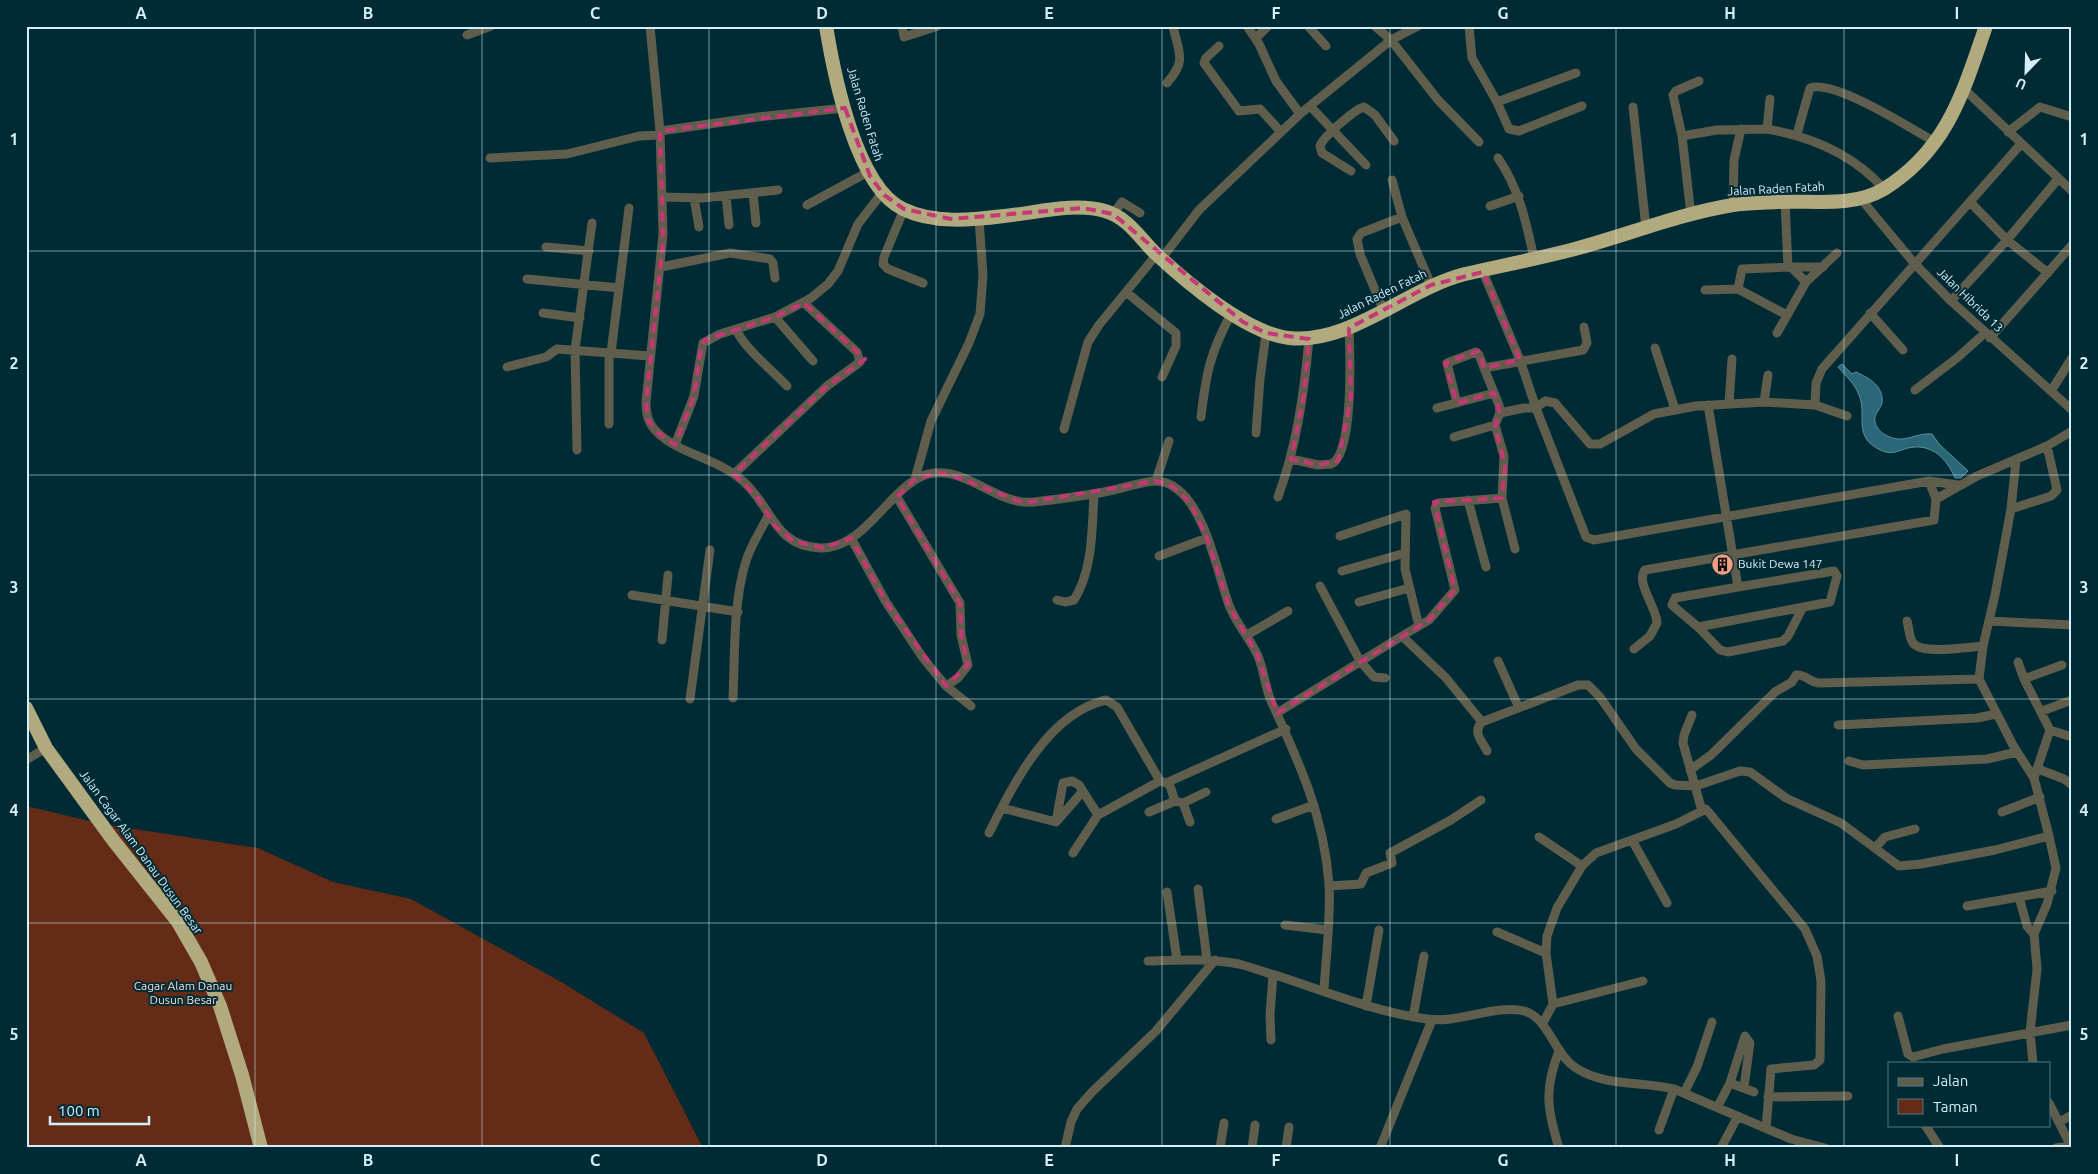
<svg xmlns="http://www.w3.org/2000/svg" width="2098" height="1174" font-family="Ubuntu,sans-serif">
<rect width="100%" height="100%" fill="#002a34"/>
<path fill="#642b17" d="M 26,806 L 102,824 L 258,848 L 333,882 L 411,899 L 563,983 L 644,1033 L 703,1148 L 26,1148 Z"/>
<path fill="#2a6778" stroke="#5d909e" d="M 1842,364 L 1852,374 L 1856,372 C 1869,378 1884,386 1882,403 C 1881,408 1876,412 1875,417 C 1873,431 1890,440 1902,439 C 1913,438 1920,433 1932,434 L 1939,444 L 1968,471 L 1961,478 L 1955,478 C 1948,461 1935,446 1915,447 C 1898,448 1894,459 1875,447 C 1854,434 1867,413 1859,395 C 1855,384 1846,376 1838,367 Z"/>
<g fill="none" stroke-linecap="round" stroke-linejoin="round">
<path stroke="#5f5d4b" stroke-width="9" d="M 650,26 L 660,131 L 663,234 L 646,402 C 646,414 648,424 658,433 C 681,455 718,458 744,482 C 772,507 774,546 820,548 C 868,550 893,477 934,473 C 970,469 998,506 1034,502 C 1059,499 1085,496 1109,491 C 1124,488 1140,482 1155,481 C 1163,481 1171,484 1177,489 C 1206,510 1217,572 1229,605 C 1236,624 1250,638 1258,656 C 1264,670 1265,687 1271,701 C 1299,762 1324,816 1329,884 C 1331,919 1326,955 1324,990
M 902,26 L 904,37 L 938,26
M 1247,26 L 1259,44 L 1276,81 L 1300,114
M 1308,26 L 1326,46
M 1375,26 L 1391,40 L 1438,100 L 1479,142
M 1469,26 L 1472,58 L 1497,102 L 1509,129 L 1519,131 L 1582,106
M 467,35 L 491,26
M 1256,38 L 1268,26
M 1219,46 L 1206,58 L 1204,63 L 1239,111 L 1260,109 L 1281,132
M 1167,83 C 1187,60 1179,54 1173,26
M 1964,89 L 2072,191
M 1497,102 L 1576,73
M 1310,106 L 1366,165
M 1633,107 L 1646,228
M 1767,129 C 1812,137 1853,154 1884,189
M 660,131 L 758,117 L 845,108
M 2008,132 L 2040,107 L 2072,117
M 1797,134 L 1810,88 C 1834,79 1912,129 1935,142
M 1682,136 L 1717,130 L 1767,129 L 1770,99
M 490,158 L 567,154 L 639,136 L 660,135
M 1498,158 C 1519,188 1526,222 1534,258
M 1351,171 L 1322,153 L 1320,146 C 1323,137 1355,109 1364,107 L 1375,115 L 1394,141
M 1392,180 L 1402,217 L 1431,285
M 753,193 L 756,223
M 726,196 L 729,225
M 662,197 L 702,198 L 778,190
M 694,198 L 699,227
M 1861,199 L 1914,263 L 1951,301 L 2072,410
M 1785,201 L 1788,267
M 807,205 L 868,172
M 1733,205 L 1734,160 L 1741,129
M 1490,206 L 1519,196
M 904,209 L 884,257 L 883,264 L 888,269 L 923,283
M 1113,214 L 1122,202 L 1140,213
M 1691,215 L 1682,136 L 1673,95 L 1676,91 L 1699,81
M 546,247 L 589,251
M 1162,258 L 1199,210 L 1300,114 L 1391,40 L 1418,26
M 661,267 L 730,253 L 770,259 L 773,263 L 775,278
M 1791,267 L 1823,267
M 1483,272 L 1520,360 L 1536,408 L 1545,401 L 1555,403 L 1590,444 L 1600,444 L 1654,414 L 1696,406 L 1764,402 L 1815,405 L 1847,416
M 2048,273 L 2007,240 L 2058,179
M 527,279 L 619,288
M 1705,290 L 1738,289
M 1126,292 L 1176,333 L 1176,346 L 1162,377
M 1951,301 L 2007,240 L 1971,203
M 1383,309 L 1360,254 L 1357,239 L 1361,233 L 1402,217
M 543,313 L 580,318
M 1870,313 L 1903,350
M 1787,315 L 1738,289 L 1742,269 L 1791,267 L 1806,282
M 775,317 L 813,361
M 736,329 C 743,347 772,370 787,386
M 1777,333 L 1806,282 L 1837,253
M 1990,338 L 2072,245
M 1655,348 L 1675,409
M 611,353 L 629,208
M 507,367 L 546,357 L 557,349 L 650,356
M 1915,390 L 1957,358 L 1985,333
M 2051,391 L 2072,358
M 1764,402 L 1768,375
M 1457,403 L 1447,363 L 1476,352 L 1479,355 L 1484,368
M 1729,404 L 1732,359
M 1815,405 L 1816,383 L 1822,369 L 2021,144
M 1437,408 L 1494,393
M 1500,413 L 1524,408 L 1536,408 L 1586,537 L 1594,540 L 1929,481 L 1936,499 L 1934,520 L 1645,570 C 1635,582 1657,608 1657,623 L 1650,636 L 1634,649
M 1201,417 C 1206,374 1210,353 1231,314
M 609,424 L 609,353
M 1064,429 L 1088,342 L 1099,325 L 1157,254
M 1256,433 L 1260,379 L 1266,333
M 1454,437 L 1495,425
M 675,445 L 694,396 L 703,343 L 720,334 L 775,317 L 811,298 L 828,284 L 838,271 L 858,224 L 882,193
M 577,450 L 575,350 L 592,223
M 1291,459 L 1318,465 L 1331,464 C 1354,456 1350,351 1349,328
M 2016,460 L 2011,509 L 1995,595 L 1983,646 L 1979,679 L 2014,747 L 2034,778 L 2049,836
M 734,474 L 827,386 L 860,362 L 857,352 L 804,303
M 915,479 L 931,421 L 969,343 L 980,314 L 983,275 L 979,219
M 1156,481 L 1169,441
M 1929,481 L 1958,485
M 897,497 L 960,603 L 961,635 L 968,665 L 958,678 L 946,686
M 1278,497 C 1297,445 1304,393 1309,339
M 1936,499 L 1977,476 L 2047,446 L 2072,431
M 1468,500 L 1486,567
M 2011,509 L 2051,496 L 2057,490 L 2047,446
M 1340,536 L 1406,514 L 1405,569 L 1419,626
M 851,538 L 886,602 L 923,658 L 946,686 L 971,706
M 1515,549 L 1502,498 L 1504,456 L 1495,425 L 1500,413 L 1499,405 L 1484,368 L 1583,350 L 1587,343 L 1584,327
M 1159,556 L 1207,538
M 1342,571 L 1405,553
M 1320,586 L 1360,661 L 1374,677 L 1385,678
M 1738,587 L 1675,598 L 1672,605 L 1698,627 L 1720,650 L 1728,652 L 1783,641 L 1788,636 L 1802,609
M 632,595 L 738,612
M 1057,600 L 1065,602 L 1074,600 C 1093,570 1092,528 1094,494
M 1359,602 L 1409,588
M 1907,621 C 1909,627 1909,638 1913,643 C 1922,655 1969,647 1983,646
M 1989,621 L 2072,625
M 1698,627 L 1830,602 L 1837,576 L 1834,571 L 1738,587 L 1708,405
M 1247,635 L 1288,611
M 1402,636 L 1429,620 L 1455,590 L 1435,508 L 1438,503 L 1502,498
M 662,640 L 668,575
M 1498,661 L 1519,708
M 2018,662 L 2024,679
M 733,698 C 735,654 733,602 746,561 C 751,545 761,530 768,516
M 690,699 L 710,550
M 2042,711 L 2072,700
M 1277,713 L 1402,636 L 1446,678 L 1482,722
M 1692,715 L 1684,735 L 1683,743 L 1702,811
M 1838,725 L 1977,718 L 1996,714
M 2050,730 L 2072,737
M 1487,751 C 1482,741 1472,732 1482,722 L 1578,685 L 1588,685 L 1600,697 L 1636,749 L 1670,783 L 1675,785 L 1696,786 L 1740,771 L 1750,772 L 1786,798 L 1841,823 L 1899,866 L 1921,864 L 1995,850 L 2049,836 L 2056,868 L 2047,904 L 2034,934 L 2037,969 L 2030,1032 L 2033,1063
M 26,760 L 46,748
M 1849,761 L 1863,765 L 1987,759 L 2017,752
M 2038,769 L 2064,779 L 2072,785
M 1690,770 L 1711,755 L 1775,692 L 1792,682 L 1796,675 C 1806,674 1810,683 1820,683 L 1979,679
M 2034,778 L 2050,730 L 2024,679 L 2062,665
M 1175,801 L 1183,803 L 1206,792
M 1183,803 L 1190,822
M 1002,808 L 1056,822 L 1063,783 L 1072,781 L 1079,785 L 1098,815 L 1160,781
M 1149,812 L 1175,801 L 1169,783
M 2002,812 L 2040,797
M 1276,819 L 1314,805
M 1057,821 L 1083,791
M 989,833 C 1013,785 1048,713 1106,700 L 1117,707 L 1160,781 L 1166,783 L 1286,729
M 1539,837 L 1582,866
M 1632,840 L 1667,903
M 1875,848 L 1885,837 L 1915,829
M 1073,853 L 1098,815
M 1329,886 L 1361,884 L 1366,873 L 1392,863 L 1390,853 L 1451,820 L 1481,800
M 1198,889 L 1207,960
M 1167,892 L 1177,960
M 2019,897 L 2052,891
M 1967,906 L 2019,897 L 2027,926 L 2034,934
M 1285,925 L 1327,930
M 1497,932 L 1546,953
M 1148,961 C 1178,960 1209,958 1239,964 C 1251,967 1263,972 1275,975 C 1325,991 1374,1012 1427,1019 C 1457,1024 1496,1004 1524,1011 C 1548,1017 1554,1054 1576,1068 C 1605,1087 1643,1081 1674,1089 L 1791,1139 L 1825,1148
M 1553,1004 L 1643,981
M 1366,1006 L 1379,930
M 1898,1016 L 1908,1054 L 1913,1057 L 1943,1049 L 2072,1025
M 1413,1017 L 1424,956
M 1543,1023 L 1553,1004 L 1546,953 L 1547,936 L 1557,908 L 1582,866 L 1596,853 L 1676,824 L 1706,809 L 1805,929 L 1817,956 L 1821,981 L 1820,1060 L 1814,1065 L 1771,1069 L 1766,1128
M 1271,1040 L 1270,1015 L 1273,975
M 1730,1083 L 1754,1092
M 1684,1093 L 1697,1067 L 1712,1022
M 1768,1097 L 1848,1096
M 2049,1103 L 2072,1148
M 1718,1106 L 1730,1083 L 1745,1036 L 1750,1043 L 1744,1087
M 2059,1122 L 2072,1115
M 1925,1125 L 1940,1148
M 1659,1130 L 1674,1089
M 1065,1148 L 1071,1122 L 1077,1109 L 1092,1092 L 1156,1031 L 1215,960
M 1220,1148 L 1224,1123
M 1252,1148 L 1255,1125
M 1286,1148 L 1289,1127
M 1380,1148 L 1432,1020
M 1559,1148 C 1547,1109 1544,1089 1559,1051
M 1721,1148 L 1738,1116
M 2056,1148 L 2070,1146"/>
<path stroke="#b2aa7f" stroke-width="14" d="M 826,26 C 834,75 856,187 903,209 C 933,224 972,220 1004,216 C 1036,213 1074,202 1105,211 C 1127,217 1140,238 1155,253 C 1186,282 1246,333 1289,338 C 1349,345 1406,289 1465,274 C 1500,266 1536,259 1571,250 C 1625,236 1678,214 1733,205 C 1747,203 1762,203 1777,202 C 1812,200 1852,208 1884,189 C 1948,149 1963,92 1986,26
M 26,708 L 46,748 L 113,840 L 178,922 L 201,962 L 220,1006 L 242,1075 L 261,1148"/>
</g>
<path fill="none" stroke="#c53873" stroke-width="4" stroke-dasharray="10 6" stroke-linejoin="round" d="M 845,108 L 870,176 L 884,195 L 904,209 L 951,219 L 1083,208 L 1113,214 L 1243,322 L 1266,333 L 1309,339 L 1304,394 L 1291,459 L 1318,465 L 1338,461 L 1351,398 L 1349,328 L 1431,285 L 1483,272 L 1520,360 L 1484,368 L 1478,351 L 1445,363 L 1457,403 L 1494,393 L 1500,413 L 1495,425 L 1505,467 L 1502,498 L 1434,502 L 1455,590 L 1429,620 L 1277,713 L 1257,654 L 1229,606 L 1207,538 L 1190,502 L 1172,486 L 1156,481 L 1024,503 L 949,474 L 937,473 L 915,479 L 897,497 L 960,603 L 961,635 L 968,665 L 946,686 L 886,602 L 851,538 L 824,548 L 793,541 L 775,526 L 758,498 L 734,474 L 827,386 L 865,359 L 804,303 L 775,317 L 705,340 L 701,348 L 694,396 L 675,445 L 657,432 L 648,420 L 646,402 L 663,243 L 660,131 Z"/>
<path fill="none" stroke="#d5eff8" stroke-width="1" stroke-opacity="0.55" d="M 255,26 L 255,1148M 482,26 L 482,1148M 709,26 L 709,1148M 936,26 L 936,1148M 1162,26 L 1162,1148M 1390,26 L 1390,1148M 1616,26 L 1616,1148M 1844,26 L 1844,1148M 26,251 L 2072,251M 26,475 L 2072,475M 26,699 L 2072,699M 26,923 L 2072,923"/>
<defs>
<symbol id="building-disc" viewBox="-11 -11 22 22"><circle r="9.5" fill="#f39f83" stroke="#002a34"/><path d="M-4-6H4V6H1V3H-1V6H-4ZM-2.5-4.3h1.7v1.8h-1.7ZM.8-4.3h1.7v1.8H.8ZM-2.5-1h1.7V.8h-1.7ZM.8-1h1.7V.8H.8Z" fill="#111"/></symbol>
</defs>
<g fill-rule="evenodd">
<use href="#building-disc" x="1710" y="552" width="25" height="25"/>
</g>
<g text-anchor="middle" stroke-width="4" stroke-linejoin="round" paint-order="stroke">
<g font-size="12" fill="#d5eff8" stroke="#002a34">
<text transform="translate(865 114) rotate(73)" y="4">Jalan Raden Fatah</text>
<text transform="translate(1776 189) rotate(-3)" y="4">Jalan Raden Fatah</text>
<text transform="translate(1382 294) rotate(-26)" y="4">Jalan Raden Fatah</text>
<text transform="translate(1970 300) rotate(44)" y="4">Jalan Hibrida 13</text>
<text transform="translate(141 852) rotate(54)" y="4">Jalan Cagar Alam Danau Dusun Besar</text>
</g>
<g font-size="12" fill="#d5eff8" stroke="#002a34" text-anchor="start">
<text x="1738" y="568">Bukit Dewa 147</text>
</g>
<g font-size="12" fill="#f4dcd4" stroke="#002a34">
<text x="183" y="990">Cagar Alam Danau<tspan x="183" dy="14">Dusun Besar</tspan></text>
</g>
</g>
<rect width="2098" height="1174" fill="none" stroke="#002a34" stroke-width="55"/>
<rect x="1888" y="1062" width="162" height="65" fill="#002a34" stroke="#557982"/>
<rect x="1898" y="1078" width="25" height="8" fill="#5f5d4b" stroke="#557982"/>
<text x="1933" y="1086" font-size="15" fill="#d5eff8">Jalan</text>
<rect x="1898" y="1099" width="25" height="15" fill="#642b17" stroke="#557982"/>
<text x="1933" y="1112" font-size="15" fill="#d5eff8">Taman</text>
<g transform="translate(2026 72) rotate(203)" stroke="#002a34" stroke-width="4" paint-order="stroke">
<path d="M0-4L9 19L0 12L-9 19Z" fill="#d5eff8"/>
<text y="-8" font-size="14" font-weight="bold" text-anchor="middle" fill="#d5eff8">U</text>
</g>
<path d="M50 1116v8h99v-8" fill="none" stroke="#d5eff8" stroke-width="2.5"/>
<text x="58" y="1116" font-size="15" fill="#d5eff8" stroke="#002a34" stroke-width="4" paint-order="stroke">100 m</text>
<rect x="28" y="28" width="2042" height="1118" fill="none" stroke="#d5eff8" stroke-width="2"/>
<g font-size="16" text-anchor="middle" font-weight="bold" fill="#d5eff8">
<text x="141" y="19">A</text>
<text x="368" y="19">B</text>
<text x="595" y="19">C</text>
<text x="822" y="19">D</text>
<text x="1049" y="19">E</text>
<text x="1276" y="19">F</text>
<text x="1503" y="19">G</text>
<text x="1730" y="19">H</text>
<text x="1957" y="19">I</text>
<text x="14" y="145">1</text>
<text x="2084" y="145">1</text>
<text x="14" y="369">2</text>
<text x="2084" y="369">2</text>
<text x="14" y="593">3</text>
<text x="2084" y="593">3</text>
<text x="14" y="816">4</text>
<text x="2084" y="816">4</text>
<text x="14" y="1040">5</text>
<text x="2084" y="1040">5</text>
<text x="141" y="1166">A</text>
<text x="368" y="1166">B</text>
<text x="595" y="1166">C</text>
<text x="822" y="1166">D</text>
<text x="1049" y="1166">E</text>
<text x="1276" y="1166">F</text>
<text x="1503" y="1166">G</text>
<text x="1730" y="1166">H</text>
<text x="1957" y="1166">I</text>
</g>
</svg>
